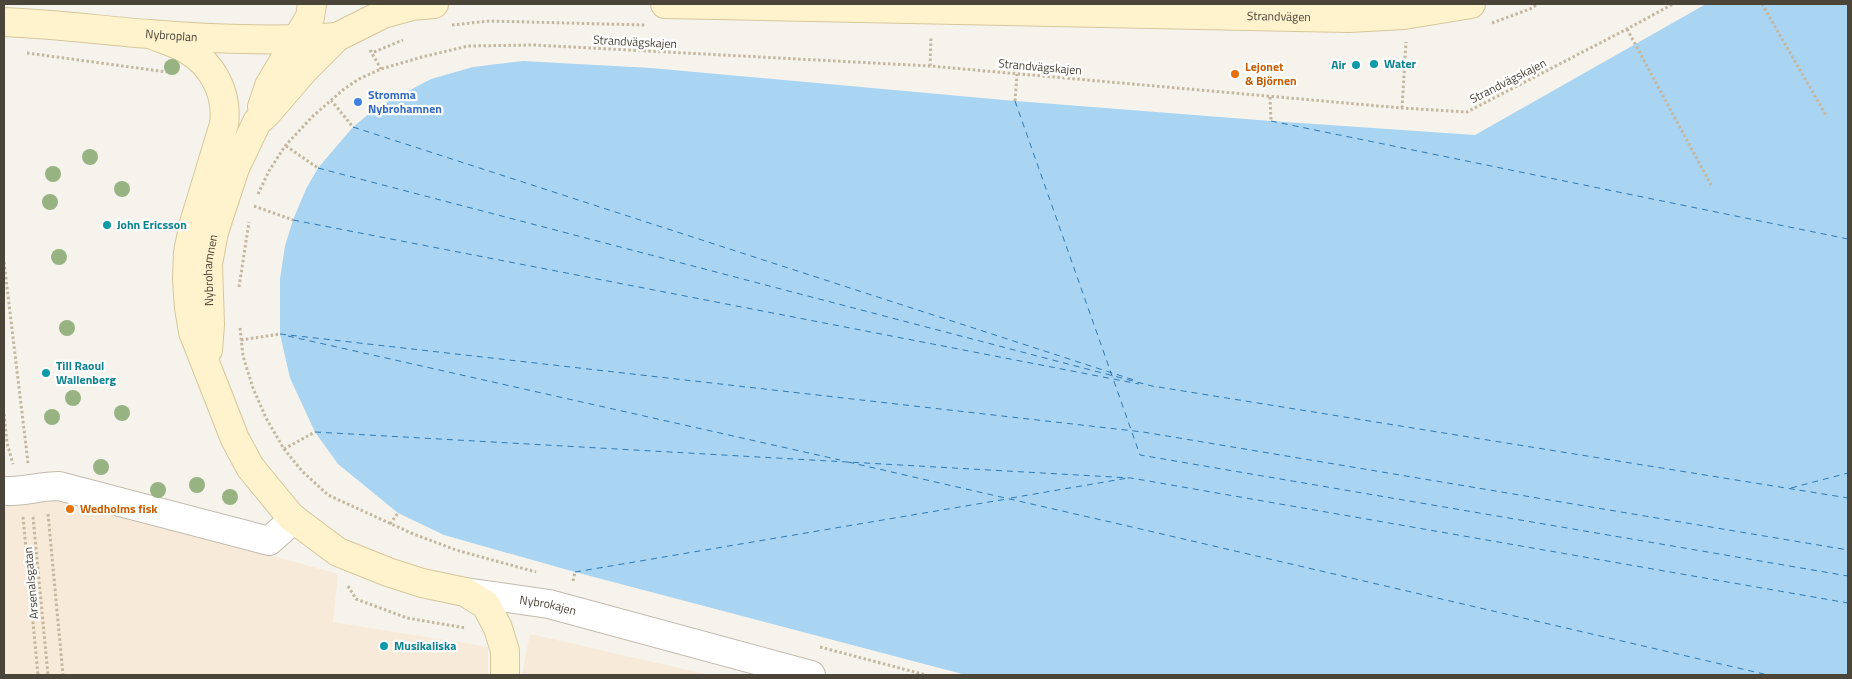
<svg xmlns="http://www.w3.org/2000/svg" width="1852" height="679" font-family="'Titillium Web',sans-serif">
<rect width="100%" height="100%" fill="#f6f3ec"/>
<path fill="#f7ead8" d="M 4,499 L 67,499 L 338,574 L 333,622 L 488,647 L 488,675 L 4,675 Z
M 530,634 L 710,675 L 522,675 Z"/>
<path fill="#a9d4f2" d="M 1706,4 L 1848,4 L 1848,675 L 966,675 L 575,572 L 444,535 L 398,513 L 338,464 L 315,432 L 290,378 L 280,334 L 280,279 L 285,246 L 293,220 L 306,189 L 318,168 L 353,127 L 376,108 L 431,79 L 473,67 L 523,61 L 651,68 L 1015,101 L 1271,121 L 1475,135 Z"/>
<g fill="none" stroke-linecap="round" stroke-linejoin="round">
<path stroke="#2e7ab2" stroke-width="1" stroke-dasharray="6 5" stroke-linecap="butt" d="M 1015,101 L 1140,455 L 1848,576
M 1271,121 L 1848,239
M 353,127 L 1137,381
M 318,168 L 1152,386 L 1848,498
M 293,220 L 1139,384
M 280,334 L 1143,432 L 1848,550
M 288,336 L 840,460
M 315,432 L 1131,478 L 1848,603
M 848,462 L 1119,524 L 1768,675
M 1791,488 L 1848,473
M 1011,498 L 1128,478
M 575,572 L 1007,499"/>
<defs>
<g id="street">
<path d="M 4,491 C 23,492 40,486 59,486 L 269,541 L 294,519"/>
<path id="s1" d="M 465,592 L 549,604 L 811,675"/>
</g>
<g id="secondary">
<path id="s2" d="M 665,4 L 1349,18 L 1404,15 L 1471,4"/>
<path id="s3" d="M 4,22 C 52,24 100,30 148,34 C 211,39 274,42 337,37"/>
<path d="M 150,34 C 162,39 175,43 186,49 C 213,64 228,94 224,124 L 194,223 L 188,252 L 187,280 L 189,308 L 193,332 L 235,439 L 250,467 L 291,517 L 338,552 L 388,572 L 422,583 L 465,592 L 486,605 L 498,628 L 505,651 L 505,675"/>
<path d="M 262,107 L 269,86 L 310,17 L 312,4"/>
<path id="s4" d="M 208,350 L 210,325 L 208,264 L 214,232 L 235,168 L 257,122 L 267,113 L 304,70 L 337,37 L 383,14 L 412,6 L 434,4"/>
</g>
</defs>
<use href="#street" stroke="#c2bbae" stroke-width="30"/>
<use href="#secondary" stroke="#d6c79b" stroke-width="30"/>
<path stroke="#c4b79f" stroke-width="3" stroke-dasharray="2.5 2.5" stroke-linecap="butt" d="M 1762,4 L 1827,117
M 1492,23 L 1530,9 L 1538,4
M 452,25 L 489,21 L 645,25
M 1627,29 L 1711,185
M 370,50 L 381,69
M 374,52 L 403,40
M 27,53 L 167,72
M 930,66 L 931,37
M 1270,97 L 1271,121
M 331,100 L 353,127
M 1015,101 L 1017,74
M 1402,108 L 1406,42
M 286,146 L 318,168
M 258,194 L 269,171 L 285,146 L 313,116 L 344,89 L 359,79 L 381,69 L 422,57 L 468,46 L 534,45 L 930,66 L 1402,108 L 1467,112 L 1627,29 L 1673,4
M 254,206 L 293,220
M 4,262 L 28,463
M 239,287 L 249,222
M 240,328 L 243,356 L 253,388 L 266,418 L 284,449 L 302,471 L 328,495 L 411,533 L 456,550 L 536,572
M 241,340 L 280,334
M 4,414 L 7,443 L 13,464
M 284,449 L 315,432
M 48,514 L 63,675
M 23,517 L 38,675
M 33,517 L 48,675
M 390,524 L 398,513
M 573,581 L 575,572
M 348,586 L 356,599 L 407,618 L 466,628
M 820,647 L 926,675"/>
<use href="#street" stroke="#fff" stroke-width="28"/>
<use href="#secondary" stroke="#fff3cd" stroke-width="28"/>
</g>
<g fill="#97b381">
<circle cx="172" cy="67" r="8"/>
<circle cx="90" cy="157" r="8"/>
<circle cx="53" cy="174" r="8"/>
<circle cx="122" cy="189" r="8"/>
<circle cx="50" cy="202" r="8"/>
<circle cx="59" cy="257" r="8"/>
<circle cx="67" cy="328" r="8"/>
<circle cx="73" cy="398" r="8"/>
<circle cx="122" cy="413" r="8"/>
<circle cx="52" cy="417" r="8"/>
<circle cx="101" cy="467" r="8"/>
<circle cx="197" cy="485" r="8"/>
<circle cx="158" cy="490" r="8"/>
<circle cx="230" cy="497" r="8"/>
</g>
<g fill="#0f9aa8" stroke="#fff" stroke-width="2">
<circle cx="1374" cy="64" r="5"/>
<circle cx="1356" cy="65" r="5"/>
<circle cx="107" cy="225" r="5"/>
<circle cx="46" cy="373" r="5"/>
<circle cx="384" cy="646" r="5"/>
</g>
<g fill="#e8710a" stroke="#fff" stroke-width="2">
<circle cx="1235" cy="74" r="5"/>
<circle cx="70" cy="509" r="5"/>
</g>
<circle fill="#3f7fe0" stroke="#fff" stroke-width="2" cx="358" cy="102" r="5"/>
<g text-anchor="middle" stroke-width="4.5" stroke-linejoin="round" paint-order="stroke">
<g font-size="12" fill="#4b4439" stroke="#fff">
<text dy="4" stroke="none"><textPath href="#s2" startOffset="614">Strandvägen</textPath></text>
<text dy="4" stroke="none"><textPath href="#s3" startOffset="168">Nybroplan</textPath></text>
<text transform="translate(635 42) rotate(3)" y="4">Strandvägskajen</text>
<text transform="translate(1040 67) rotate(5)" y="4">Strandvägskajen</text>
<text transform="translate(1508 81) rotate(-27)" y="4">Strandvägskajen</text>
<text dy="4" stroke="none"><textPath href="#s4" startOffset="80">Nybrohamnen</textPath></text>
<text transform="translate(31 583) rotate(-95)" y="4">Arsenalsgatan</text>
<text dy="4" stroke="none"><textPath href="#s1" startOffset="84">Nybrokajen</textPath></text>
</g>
<g font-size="12" font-weight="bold" fill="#0d838f" stroke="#fff" text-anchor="start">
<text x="1384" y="68">Water</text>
<text x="1346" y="69" text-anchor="end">Air</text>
<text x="117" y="229">John Ericsson</text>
<text x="56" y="370">Till Raoul<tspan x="56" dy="14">Wallenberg</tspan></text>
<text x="394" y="650">Musikaliska</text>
</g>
<g font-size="12" font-weight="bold" fill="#c56008" stroke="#fff" text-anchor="start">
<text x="1245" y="71">Lejonet<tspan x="1245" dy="14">&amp; Björnen</tspan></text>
<text x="80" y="513">Wedholms fisk</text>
</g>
<g font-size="12" font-weight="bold" fill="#366cbe" stroke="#fff" text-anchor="start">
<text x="368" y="99">Stromma<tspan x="368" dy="14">Nybrohamnen</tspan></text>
</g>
</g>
<rect width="1852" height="679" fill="none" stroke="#4b4439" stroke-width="10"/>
</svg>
